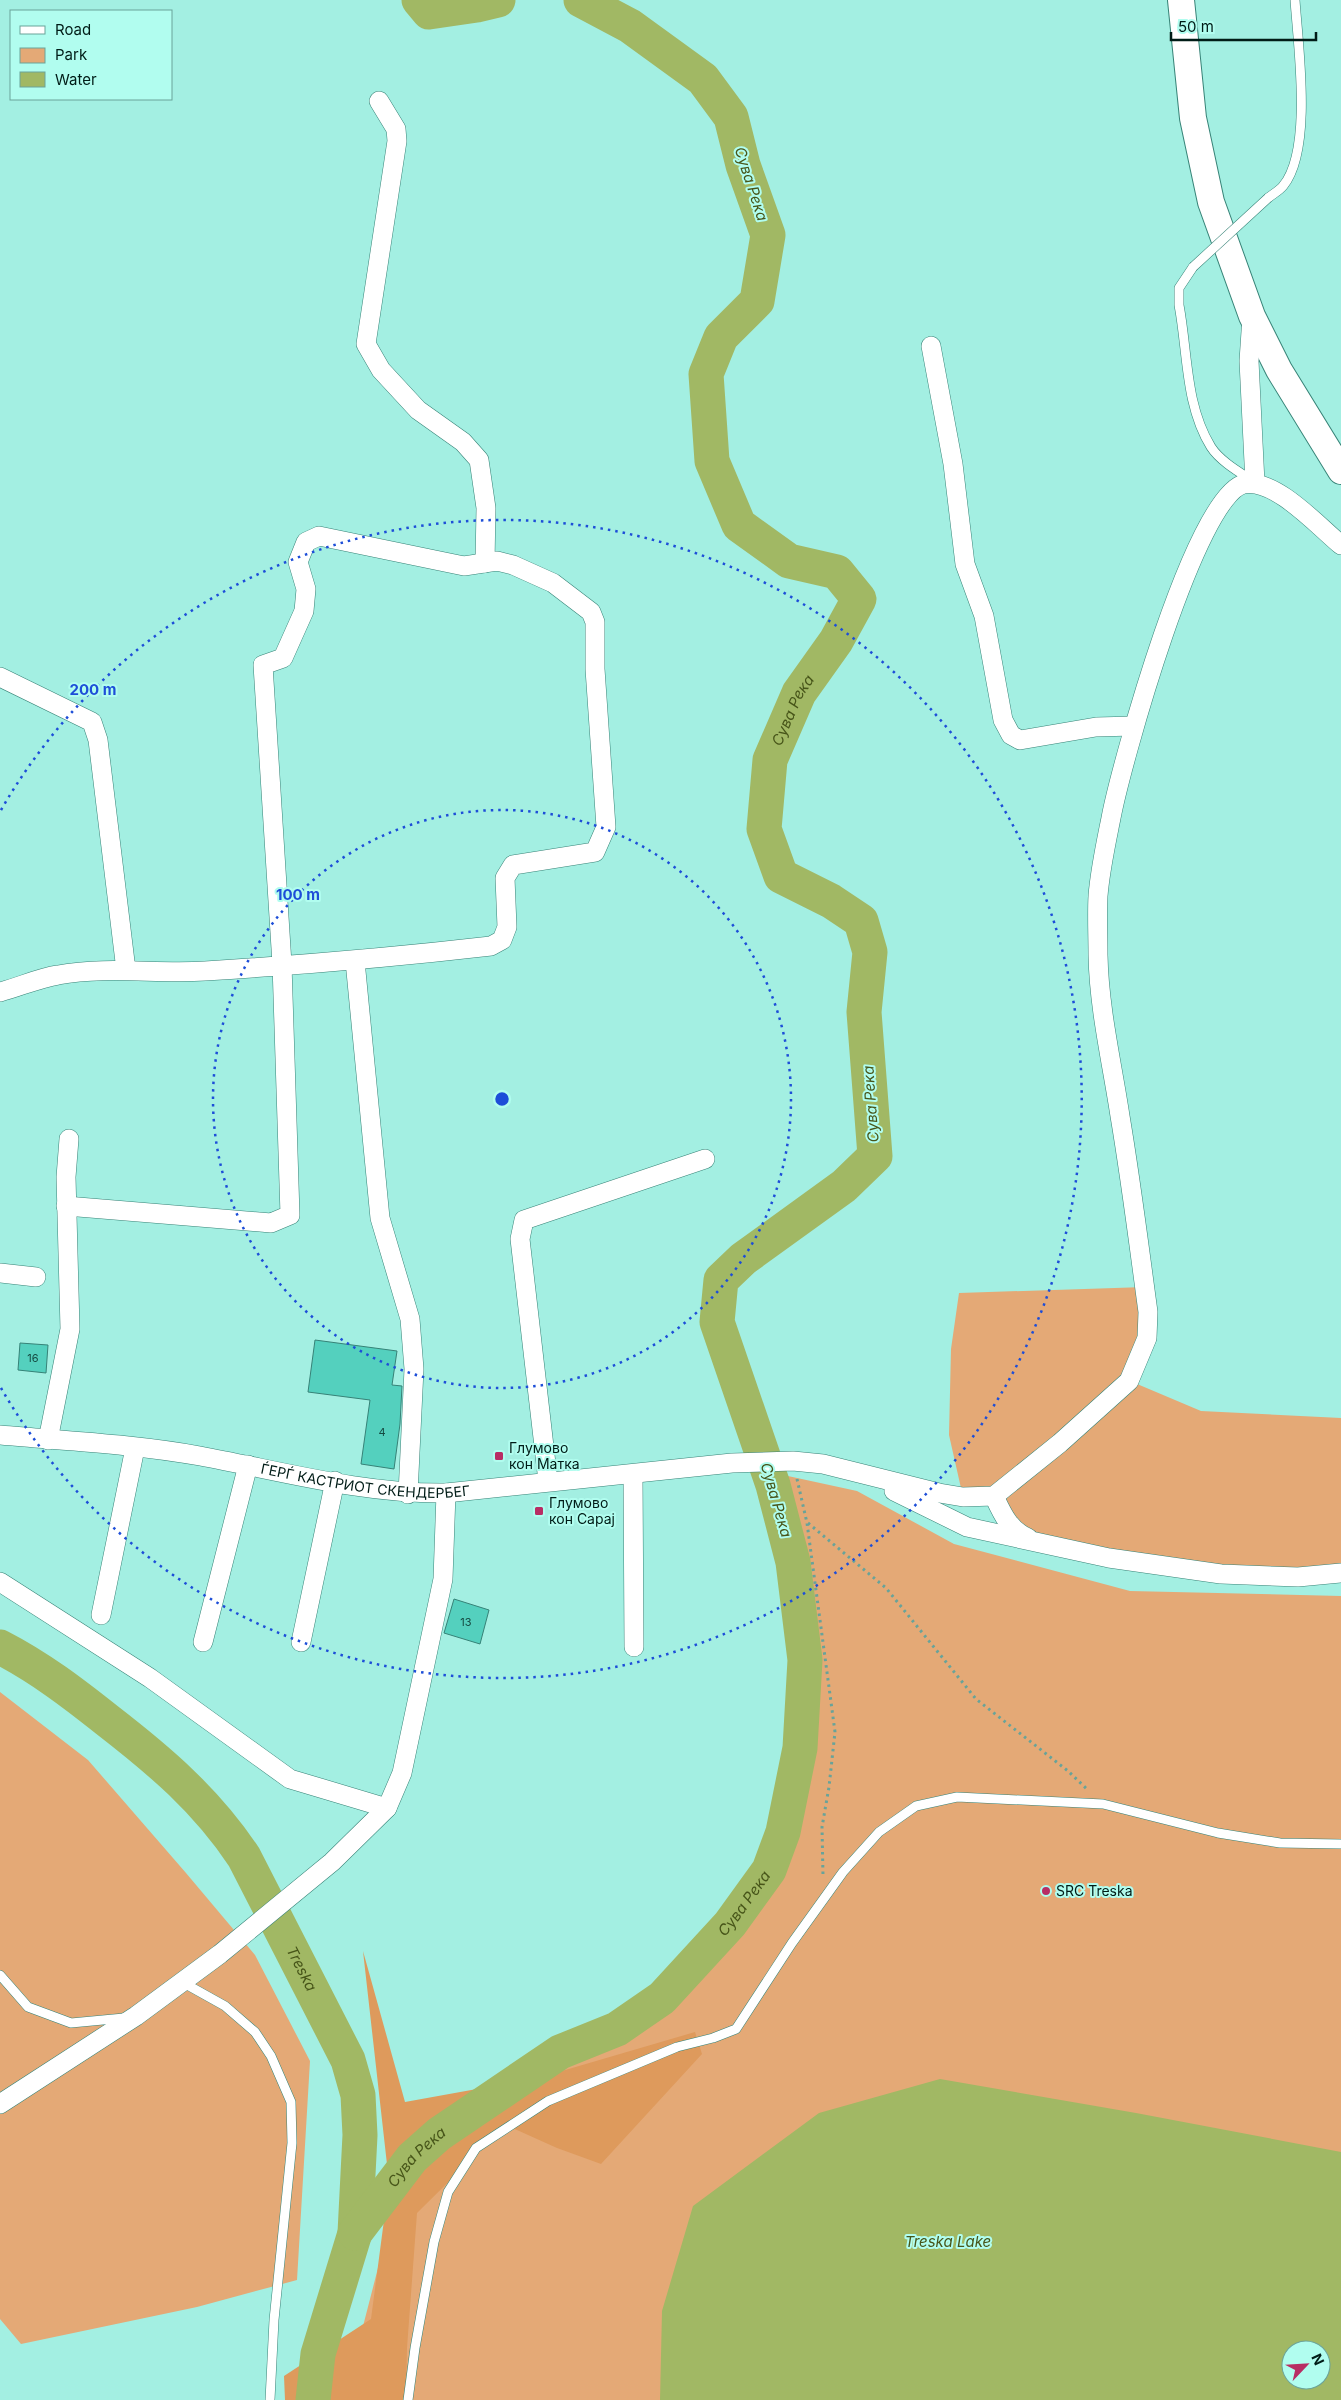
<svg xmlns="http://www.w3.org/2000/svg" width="1341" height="2400" font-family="Inter,sans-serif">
<rect width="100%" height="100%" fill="#a3efe2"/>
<path fill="#e4a976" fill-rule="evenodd" d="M 1145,1287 L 1148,1312 L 1130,1381 L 1201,1411 L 1341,1418 L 1341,1573 L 1298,1577 L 1036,1542 L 994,1496 L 963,1497 L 949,1435 L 951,1349 L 959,1293 Z
M 774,1473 L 857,1491 L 954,1544 L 1130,1591 L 1341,1596 L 1341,2400 L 344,2400 L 395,2202 L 457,2120 L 590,2041 L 723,1947 L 778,1836 L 799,1719 L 786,1561 ZM 1291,2350 L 1321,2350 L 1321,2380 L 1291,2380 Z
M 0,1692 L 88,1760 L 186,1873 L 255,1955 L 310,2061 L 297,2280 L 197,2307 L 21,2344 L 0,2319 Z"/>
<path fill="#de9a5c" d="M 363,1951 L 405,2102 L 538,2078 L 695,2032 L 702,2054 L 601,2164 L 557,2148 L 506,2125 L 417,2213 L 407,2348 L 406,2400 L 285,2400 L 284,2376 L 371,2319 L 389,2182 Z"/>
<path fill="#a1b864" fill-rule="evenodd" d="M 940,2079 L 1136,2113 L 1341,2152 L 1341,2400 L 660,2400 L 662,2311 L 693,2206 L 819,2113 ZM 1291,2350 L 1321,2350 L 1321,2380 L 1291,2380 Z"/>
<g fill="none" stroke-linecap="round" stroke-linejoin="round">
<g stroke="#a1b864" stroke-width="35">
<path d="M 419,0 L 429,12 L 477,5 L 498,0"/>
<path id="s1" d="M 0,1647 C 39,1667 73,1693 107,1720 C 160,1761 206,1800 244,1857 L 348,2060 L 358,2095 L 360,2135 L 355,2233 L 318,2354 L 313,2400"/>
<path id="s2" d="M 355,2233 L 412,2158 L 439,2134 L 560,2052 L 617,2029 L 662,1998 L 730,1924 L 769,1870 L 783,1832 L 800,1748 L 805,1660 L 793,1562 L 773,1485 L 717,1322 L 721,1280 L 743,1259 L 844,1186 L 875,1156 L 864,1012 L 870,952 L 861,921 L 831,901 L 781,876 L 764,829 L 770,760 L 799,693 L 836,641 L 859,599 L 837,572 L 789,561 L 739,525 L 712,461 L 706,374 L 721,337 L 757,301 L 768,235 L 743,165 L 731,117 L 703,79 L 630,26 L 581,0"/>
</g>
</g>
<path fill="#54d0be" stroke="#368277" d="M 315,1340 L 397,1351 L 392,1385 L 402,1386 L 400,1424 L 394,1469 L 361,1464 L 370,1400 L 308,1392 Z
M 20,1343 L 48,1345 L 46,1373 L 18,1370 Z
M 454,1599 L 489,1610 L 480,1644 L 444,1633 Z"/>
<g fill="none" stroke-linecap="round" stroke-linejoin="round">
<defs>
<path id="service" d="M 1268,198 C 1273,194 1280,190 1283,186 C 1313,150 1298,45 1295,0
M 1193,267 L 1179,288 L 1179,305 C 1188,353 1185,405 1211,447 C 1220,461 1239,472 1253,481
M 0,1975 L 28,2007 L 71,2023 L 124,2018
M 182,1982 L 225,2006 L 255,2032 L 271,2056 L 291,2102 L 292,2143 L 274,2320 L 270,2400
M 408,2400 L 415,2348 L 434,2242 L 448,2192 L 476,2148 L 548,2101 L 677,2047 L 713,2038 L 736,2029 L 792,1943 L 843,1872 L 879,1832 L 916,1806 L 957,1797 L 1103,1804 L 1218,1833 L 1280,1843 L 1341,1844"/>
<g id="minor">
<path d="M 379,101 L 396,129 L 397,141 L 366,344 L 381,370 L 418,410 L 463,442 L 479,460 L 486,508 L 485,563"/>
<path d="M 1252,317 L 1249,361 L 1255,483"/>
<path d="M 931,346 L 953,464 L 965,564 L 984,616 L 1003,720 L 1011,735 L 1020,740 L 1096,727 L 1134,726"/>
<path d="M 0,677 L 92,722 L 98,740 L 126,970"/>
<path d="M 355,961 L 380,1218 L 410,1319 L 414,1369 L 408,1494"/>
<path d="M 0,992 C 19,987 39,978 58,975 C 107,966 156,974 205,971 C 301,965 396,957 491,946 L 502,940 L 507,927 L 505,878 L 513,865 L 595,852 L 606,827 L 595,669 L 595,622 L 591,612 L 553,583 L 513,565 L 497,561 L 464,566 L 319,536 L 306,542 L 298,562 L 306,589 L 304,611 L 283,658 L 263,665 L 282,964 L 290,1215 L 271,1223 L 66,1206"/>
<path d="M 0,1273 L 36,1277"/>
<path id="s3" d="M 0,1435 C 66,1441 134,1444 200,1456 C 281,1471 363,1494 446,1493 L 732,1463 L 793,1461 L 823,1464 L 939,1493 L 963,1497 L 994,1496 L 1060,1443 L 1129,1381 L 1147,1338 L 1148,1312 C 1139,1246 1131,1181 1120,1116 C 1112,1063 1099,1009 1098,955 C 1098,935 1097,915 1098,896 C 1100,870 1106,843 1111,818 C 1121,765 1196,494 1244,484 C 1275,478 1318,526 1341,545"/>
<path d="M 48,1440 L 70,1329 L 66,1177 L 69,1139"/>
<path d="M 633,1474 L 634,1647"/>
<path d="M 548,1481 L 520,1239 L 524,1220 L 705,1159"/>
<path d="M 894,1491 L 967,1527 L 1109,1558 L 1221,1574 L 1298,1577 L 1341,1573"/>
<path d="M 994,1496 C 1002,1513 1009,1530 1028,1538"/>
<path d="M 0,1582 L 150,1678 L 290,1779 L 387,1808"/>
<path d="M 101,1615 L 135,1448"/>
<path d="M 203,1642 L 248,1465"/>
<path d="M 301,1642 L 335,1481"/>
<path d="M 0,2104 L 136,2016 L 220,1954 L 332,1862 L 387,1808 L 402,1773 L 443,1579 L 446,1493"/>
</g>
<path id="secondary" d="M 1181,0 L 1193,118 L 1211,202 L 1252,316 L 1279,370 L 1341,471"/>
</defs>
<use href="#service" stroke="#378377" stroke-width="10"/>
<use href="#minor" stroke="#378377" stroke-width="20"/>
<use href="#secondary" stroke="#378377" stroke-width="28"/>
<path stroke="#68a399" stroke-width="3" stroke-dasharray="2.5 4" stroke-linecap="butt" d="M 797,1479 L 807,1523 L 835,1732 L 829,1787 L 822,1827 L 823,1876
M 808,1523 L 886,1588 L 976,1699 L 1068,1771 L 1088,1790"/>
<use href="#service" stroke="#fff" stroke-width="9"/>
<use href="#minor" stroke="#fff" stroke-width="19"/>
<use href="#secondary" stroke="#fff" stroke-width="26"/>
<defs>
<path id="service-bridge" d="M 1193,267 L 1268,198"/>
</defs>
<use href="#service-bridge" stroke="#378377" stroke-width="10" stroke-linecap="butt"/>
<use href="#service-bridge" stroke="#fff" stroke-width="9"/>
</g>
<g fill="none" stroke="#1d4ed8" stroke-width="2.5" stroke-dasharray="2.5 5">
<circle cx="502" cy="1099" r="289"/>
<path d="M1 810A579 579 0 1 1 1 1388"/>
</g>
<g fill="#b82d64" stroke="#b1fdef" stroke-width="2">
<rect x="494" y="1451" width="10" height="10" rx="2.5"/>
<rect x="534" y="1506" width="10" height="10" rx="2.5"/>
<circle cx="1046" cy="1891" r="5"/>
</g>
<g text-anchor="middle" stroke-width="4" stroke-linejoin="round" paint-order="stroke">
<g font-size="11" fill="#154941">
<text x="33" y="1362">16</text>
<text x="382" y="1436">4</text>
<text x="466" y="1626">13</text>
</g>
<g font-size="14" fill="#001c17" stroke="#b1fdef" text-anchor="start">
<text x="509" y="1453">Глумово<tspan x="509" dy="16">кон Матка</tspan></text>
<text x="549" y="1508">Глумово<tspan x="549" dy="16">кон Сарај</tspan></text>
<text x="1056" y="1896">SRC Treska</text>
</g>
<g font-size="14" fill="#001c17" stroke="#b1fdef">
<text dy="5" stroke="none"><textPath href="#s3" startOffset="369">ЃЕРЃ КАСТРИОТ СКЕНДЕРБЕГ</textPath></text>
</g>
<g font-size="15" font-style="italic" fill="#475519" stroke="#b1fdef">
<text transform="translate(751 184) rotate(72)" y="5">Сува Река</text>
<text dy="5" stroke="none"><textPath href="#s2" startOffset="1868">Сува Река</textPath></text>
<text transform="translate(871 1104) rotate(-94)" y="5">Сува Река</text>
<text transform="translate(776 1500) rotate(74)" y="5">Сува Река</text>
<text dy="5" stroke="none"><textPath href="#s2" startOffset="518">Сува Река</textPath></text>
<text dy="5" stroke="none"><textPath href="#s1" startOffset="450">Treska</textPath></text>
<text dy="5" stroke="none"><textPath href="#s2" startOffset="98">Сува Река</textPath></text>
<text x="948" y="2247">Treska Lake</text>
</g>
</g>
<circle cx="502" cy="1099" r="8" fill="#1d4ed8" stroke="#b1fdef" stroke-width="2.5"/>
<g font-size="15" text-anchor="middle" font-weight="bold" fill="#1d4ed8" stroke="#b1fdef" stroke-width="4" stroke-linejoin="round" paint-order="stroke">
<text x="93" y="695">200 m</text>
<text x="298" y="900">100 m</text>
</g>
<rect x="10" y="10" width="162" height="90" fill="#b1fdef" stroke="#6aa399"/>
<rect x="20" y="26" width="25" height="8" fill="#ffffff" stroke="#6aa399"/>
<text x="55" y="35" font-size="15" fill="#001c17">Road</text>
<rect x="20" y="48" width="25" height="15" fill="#e4a976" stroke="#6aa399"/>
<text x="55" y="60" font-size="15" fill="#001c17">Park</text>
<rect x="20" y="72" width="25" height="15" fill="#a1b864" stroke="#6aa399"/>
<text x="55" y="85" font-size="15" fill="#001c17">Water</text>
<g transform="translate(1306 2365) rotate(65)"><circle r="24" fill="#b1fdef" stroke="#6aa399"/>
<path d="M0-4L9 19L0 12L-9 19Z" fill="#b82d64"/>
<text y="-8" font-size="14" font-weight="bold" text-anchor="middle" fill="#001c17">N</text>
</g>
<path d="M1171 32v8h145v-8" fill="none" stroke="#001c17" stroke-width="2.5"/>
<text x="1178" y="32" font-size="15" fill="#001c17" stroke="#b1fdef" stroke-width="4" paint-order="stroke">50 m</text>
</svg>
